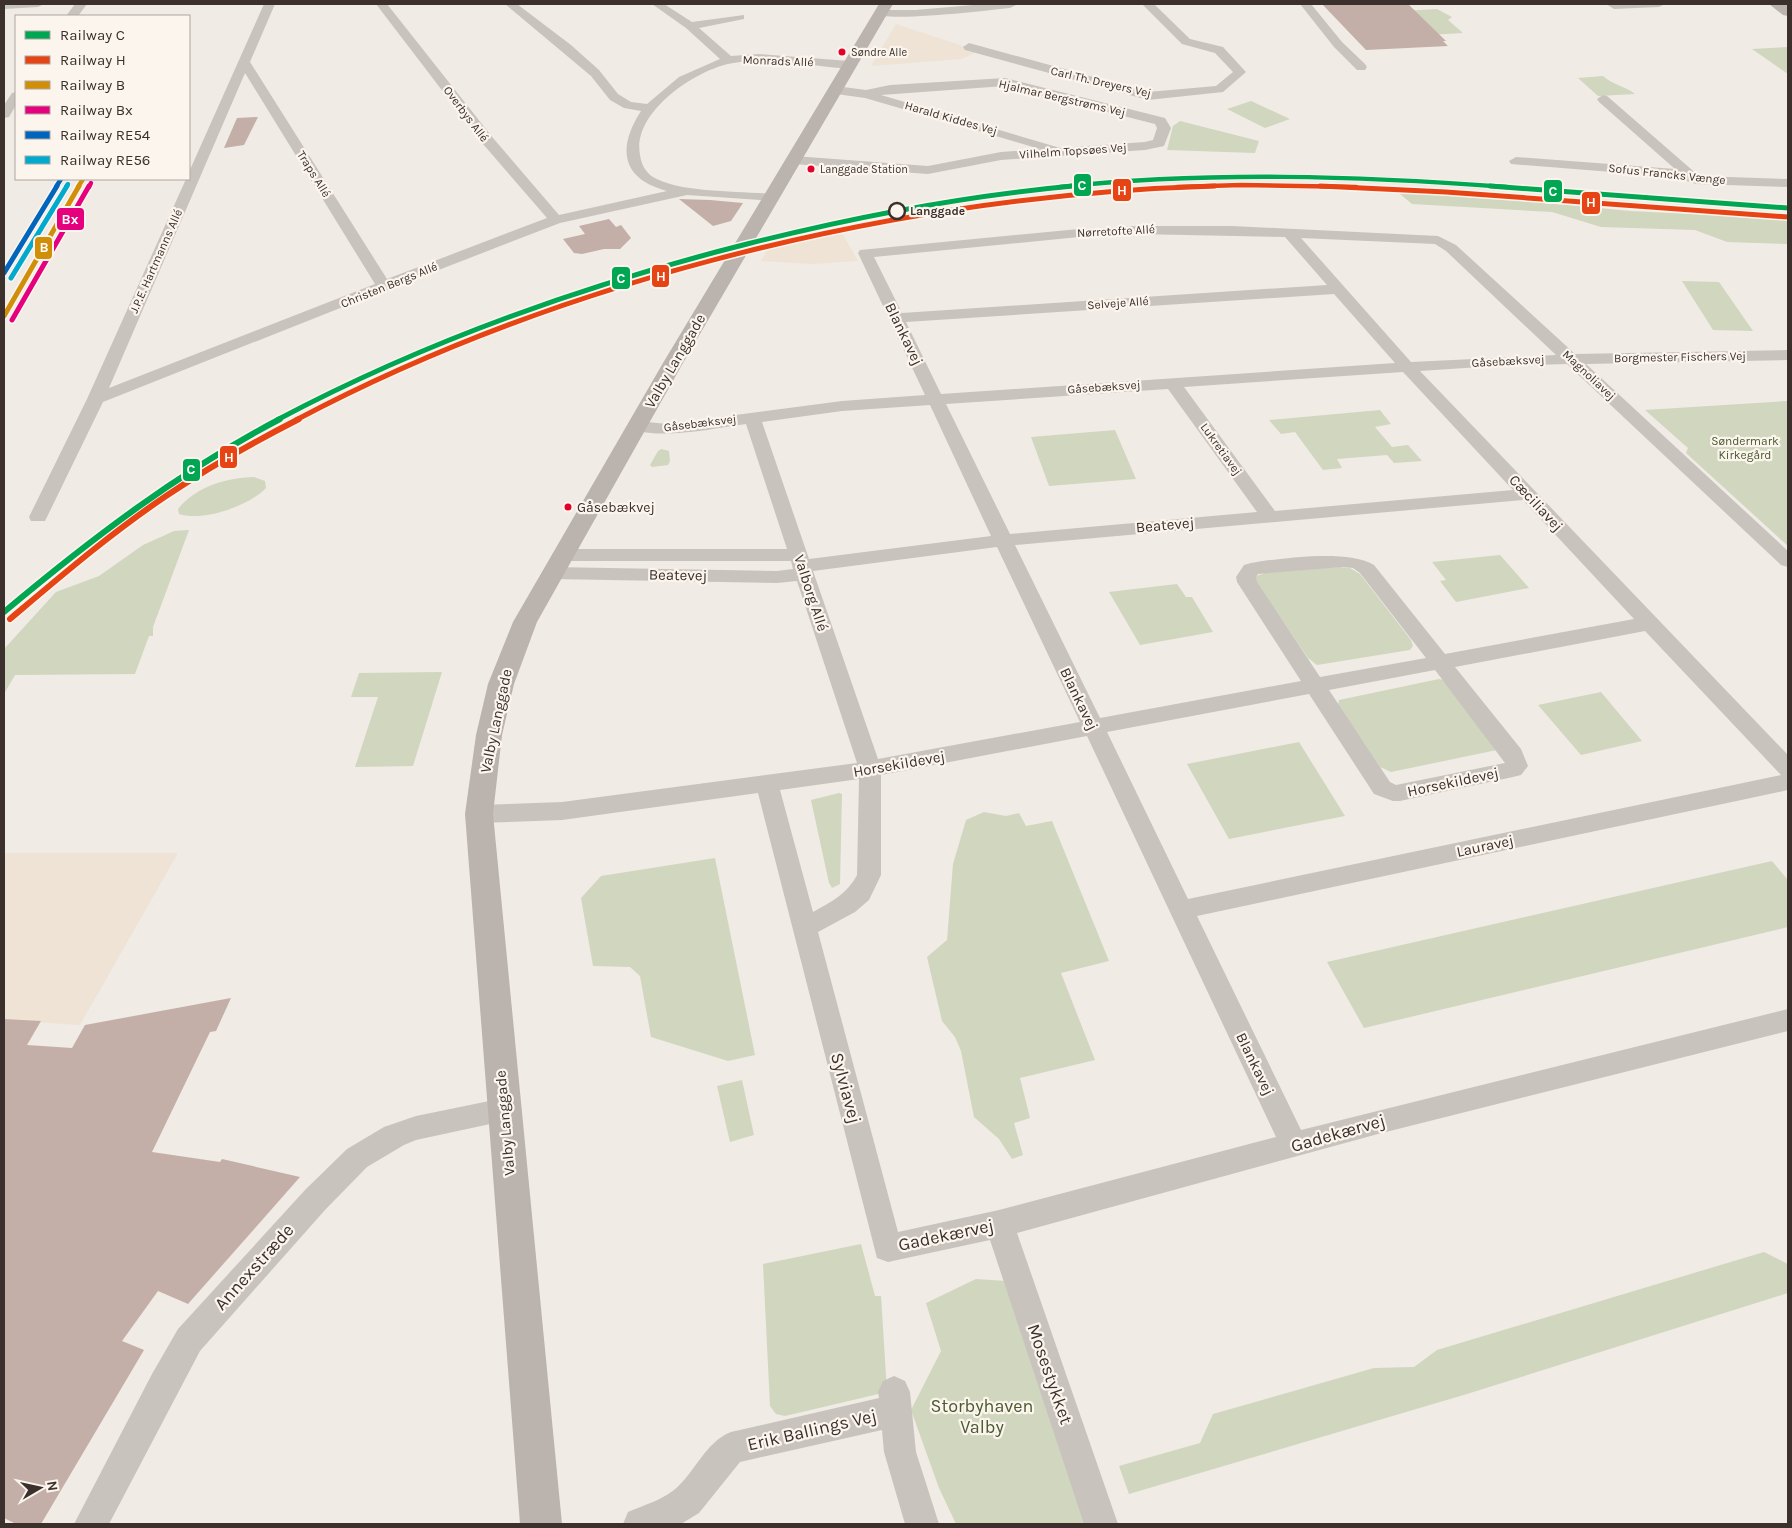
<svg xmlns="http://www.w3.org/2000/svg" width="1792" height="1528" font-family="Karla,sans-serif">
<rect width="100%" height="100%" fill="#f0ebe5"/>
<path fill="#d1d6bf" d="M 1437,9 L 1452,17 L 1448,20 L 1463,33 L 1360,39 L 1333,15 Z
M 1788,47 L 1788,74 L 1752,49 Z
M 1603,76 C 1613,85 1625,86 1635,94 L 1598,96 L 1578,78 Z
M 1251,101 L 1290,119 L 1265,128 L 1227,109 Z
M 1180,121 L 1259,141 L 1255,153 L 1167,150 L 1173,126 Z
M 1394,189 L 1630,211 L 1788,219 L 1788,244 L 1727,242 L 1695,230 L 1601,227 L 1552,212 L 1412,204 Z
M 1682,281 L 1719,282 L 1753,331 L 1713,330 Z
M 1787,401 L 1788,402 L 1788,546 L 1686,453 L 1688,448 L 1645,410 Z
M 1380,410 L 1391,424 L 1375,427 L 1392,447 L 1408,445 L 1422,461 L 1394,463 L 1387,455 L 1337,459 L 1342,468 L 1323,470 L 1295,432 L 1281,434 L 1269,420 Z
M 1115,430 L 1136,479 L 1049,486 L 1031,437 Z
M 661,449 L 669,451 L 670,461 L 668,465 L 652,467 L 650,465 L 658,451 Z
M 254,477 L 265,481 L 266,488 C 249,506 203,522 179,514 L 178,509 C 197,486 226,478 254,477 Z
M 189,530 L 153,627 L 153,636 L 149,636 L 135,674 L 15,675 L 4,694 L 4,649 L 56,592 L 99,576 L 143,545 L 174,531 Z
M 1500,555 L 1529,588 L 1456,602 L 1440,581 L 1446,580 L 1432,562 Z
M 1339,567 L 1350,568 L 1360,574 L 1411,640 L 1413,646 L 1410,650 L 1317,665 L 1308,658 L 1256,582 L 1256,576 L 1265,573 Z
M 1177,584 L 1186,597 L 1192,597 L 1213,632 L 1140,645 L 1109,592 Z
M 442,672 L 413,766 L 355,767 L 378,697 L 351,697 L 359,673 Z
M 1439,679 L 1443,680 L 1497,750 L 1391,772 L 1380,767 L 1338,705 L 1339,700 Z
M 1601,692 L 1642,741 L 1581,755 L 1538,705 Z
M 1299,742 L 1345,816 L 1229,839 L 1187,764 Z
M 839,793 L 842,794 L 840,884 L 832,888 L 829,883 L 811,800 Z
M 984,812 L 1006,816 L 1019,813 L 1026,826 L 1052,821 L 1109,961 L 1061,973 L 1095,1060 L 1020,1078 L 1030,1118 L 1014,1123 L 1023,1155 L 1012,1159 L 999,1139 L 974,1117 L 961,1051 L 955,1037 L 942,1021 L 927,957 L 947,940 L 953,864 L 966,820 Z
M 715,858 L 755,1055 L 728,1061 L 651,1037 L 640,976 L 630,967 L 593,966 L 581,898 L 601,876 Z
M 1772,861 L 1788,880 L 1788,927 L 1364,1028 L 1327,962 Z
M 742,1080 L 754,1135 L 730,1142 L 717,1086 Z
M 861,1244 L 875,1296 L 881,1296 L 887,1392 L 785,1416 L 776,1414 L 770,1406 L 763,1264 Z
M 1764,1252 L 1788,1264 L 1788,1293 L 1467,1394 L 1129,1494 L 1119,1466 L 1200,1443 L 1213,1414 L 1374,1368 L 1414,1367 L 1437,1350 Z
M 976,1279 L 1006,1281 L 1085,1524 L 956,1524 L 939,1488 L 911,1410 L 941,1351 L 926,1303 Z"/>
<path fill="#eee3d5" d="M 896,24 L 978,51 L 962,59 L 871,66 Z
M 838,226 L 858,261 L 812,264 L 761,261 L 771,244 L 770,241 Z
M 4,853 L 178,853 L 80,1025 L 4,1020 Z"/>
<path fill="#c3afa7" d="M 1322,4 L 1408,4 L 1446,41 L 1443,41 L 1448,46 L 1366,50 Z
M 258,117 L 244,145 L 224,148 L 237,118 Z
M 679,199 L 710,200 L 743,203 L 731,221 L 713,226 Z
M 609,219 L 616,227 L 621,225 L 631,238 L 620,249 L 604,249 L 582,254 L 574,253 L 563,239 L 585,234 L 579,226 Z
M 231,998 L 216,1031 L 210,1032 L 152,1152 L 220,1162 L 222,1159 L 300,1177 L 188,1304 L 158,1291 L 122,1341 L 144,1350 L 41,1524 L 16,1524 L 4,1518 L 4,1019 L 41,1021 L 27,1045 L 72,1048 L 85,1025 Z"/>
<g fill="none" stroke-linecap="round" stroke-linejoin="round">
<path fill="#c9c3be" fill-rule="evenodd" d="M 4,4 L 44,4 L 38,7 L 4,9 Z
M 75,4 L 87,4 L 78,16 L 66,16 Z
M 264,4 L 275,4 L 250,62 L 387,279 L 547,218 L 483,144 L 376,4 L 387,4 L 493,138 L 559,215 L 667,191 C 621,179 617,148 641,111 L 624,108 L 610,100 L 591,76 L 505,4 L 517,4 L 571,45 L 599,70 L 618,94 L 631,102 L 647,104 L 679,77 L 720,59 L 686,28 L 652,4 L 664,4 L 692,22 L 744,15 L 744,19 L 699,28 L 731,56 L 759,54 L 849,61 L 855,65 L 849,69 C 814,66 761,56 728,64 C 693,72 632,113 640,155 C 641,163 645,172 653,177 C 679,193 741,191 772,194 L 779,198 L 777,201 L 687,195 L 560,223 L 392,288 L 390,290 L 383,291 L 103,402 L 47,517 L 45,521 L 31,521 L 29,517 L 87,399 L 186,179 L 189,179 L 189,172 ZM 245,73 L 375,284 L 109,388 Z
M 985,4 L 1016,5 L 1010,8 C 990,10 884,23 874,13 L 880,10 L 915,10 Z
M 1142,4 L 1154,4 L 1190,39 L 1223,47 L 1246,72 L 1223,92 L 1148,100 L 965,50 L 963,47 L 969,43 L 1148,92 L 1216,86 L 1233,72 L 1215,53 L 1182,44 Z
M 1300,4 L 1311,4 L 1342,42 L 1365,64 L 1367,67 L 1365,70 L 1357,70 L 1334,47 Z
M 1606,4 L 1665,4 L 1659,7 L 1614,9 Z
M 1005,78 L 1165,118 L 1171,128 L 1164,146 L 1145,150 L 1001,160 L 928,174 L 794,164 L 787,160 L 794,156 L 928,166 L 1001,152 L 1040,149 L 865,98 L 836,94 L 830,90 L 836,86 L 866,90 L 890,85 ZM 1005,86 L 1155,124 L 1157,128 L 1153,140 L 1145,142 L 1060,148 L 881,95 Z
M 16,92 L 16,105 L 9,117 L 4,118 L 4,105 L 12,93 Z
M 1603,95 L 1607,96 L 1699,176 L 1788,179 L 1788,187 L 1696,184 L 1675,177 L 1511,164 L 1509,161 L 1516,157 L 1675,169 L 1599,102 L 1597,99 Z
M 1136,226 L 1232,226 L 1438,236 L 1456,245 L 1575,354 L 1788,350 L 1788,360 L 1586,364 L 1788,551 L 1788,567 L 1781,565 L 1567,364 L 1495,366 L 1420,371 L 1788,755 L 1788,790 L 1197,916 L 1301,1130 L 1788,1009 L 1788,1031 L 1378,1134 L 1017,1233 L 1118,1524 L 1084,1524 L 990,1240 L 888,1262 L 877,1258 L 758,793 L 562,820 L 479,823 L 471,820 L 467,814 L 471,808 L 479,805 L 562,802 L 857,763 L 797,581 L 777,583 L 552,579 L 545,577 L 542,573 L 545,569 L 552,567 L 777,571 L 793,569 L 791,561 L 562,561 L 555,559 L 552,555 L 555,551 L 562,549 L 787,549 L 746,424 C 708,429 669,439 632,430 L 629,426 L 632,422 L 638,421 L 667,424 L 842,401 L 925,395 L 858,253 L 860,250 L 1079,229 ZM 1136,234 L 1285,237 L 1327,285 L 902,313 L 874,257 L 1079,237 ZM 1301,238 L 1435,244 L 1446,251 L 1556,355 L 1411,362 ZM 1334,294 L 1395,363 L 941,394 L 906,322 ZM 1403,372 L 1513,490 L 1275,511 L 1184,387 ZM 1168,389 L 1257,512 L 1010,534 L 946,404 ZM 930,405 L 991,536 L 809,559 L 762,422 L 842,411 ZM 1523,500 L 1634,619 L 1445,654 L 1374,565 C 1349,549 1281,558 1251,563 L 1244,565 L 1236,577 L 1237,582 L 1301,681 L 1100,718 L 1015,545 ZM 997,547 L 1080,722 L 878,759 L 813,571 ZM 1343,567 L 1353,568 L 1360,573 L 1426,658 L 1320,677 L 1257,582 L 1256,577 L 1258,574 ZM 1645,631 L 1781,775 L 1188,899 L 1107,732 L 1309,694 L 1374,794 L 1393,801 L 1400,801 L 1513,777 L 1521,775 L 1528,766 L 1521,749 L 1455,667 ZM 1435,670 L 1505,763 L 1396,785 L 1390,782 L 1329,690 ZM 1087,736 L 1276,1137 L 999,1210 L 898,1232 L 818,932 L 855,912 L 869,900 L 881,875 L 881,775 ZM 859,779 L 857,875 C 847,894 831,902 813,912 L 780,790 Z
M 504,1098 L 514,1101 L 518,1110 L 514,1119 L 416,1140 L 404,1145 L 367,1167 L 325,1210 L 200,1351 L 109,1524 L 74,1524 L 152,1374 L 178,1329 L 305,1190 L 347,1149 L 384,1127 L 416,1116 Z
M 894,1376 L 905,1381 L 910,1392 L 916,1452 L 939,1524 L 905,1524 L 884,1452 L 882,1430 L 740,1462 L 699,1513 L 681,1524 L 623,1524 L 628,1512 C 644,1505 660,1501 674,1490 C 695,1473 705,1442 731,1432 L 879,1398 L 878,1392 L 883,1381 Z"/>
<path fill="#bab3ae" fill-rule="evenodd" d="M 879,4 L 893,4 L 683,363 L 537,622 L 514,684 L 502,735 L 493,814 L 562,1524 L 520,1524 L 465,814 L 476,735 L 488,684 L 513,622 L 663,363 Z
M 1769,4 L 1785,4 L 1788,6 L 1788,16 L 1783,15 Z"/>
<defs>
<path id="rail-1-far2" d="M 1060,187 C 1209,171 1358,176 1507,187"/>
<path id="rail-1-far1" d="M 1490,186 L 1788,208
M 277,420 C 426,341 584,285 747,244 C 854,217 963,196 1073,186"/>
<path id="rail-1" d="M 4,612 C 91,539 179,472 280,419"/>
<path id="rail-2-far2" d="M 1177,187 L 1241,185 L 1356,187"/>
<path id="rail-2-far1" d="M 1320,186 L 1446,192 L 1788,217
M 296,420 C 568,276 909,195 1215,186"/>
<path id="rail-2" d="M 10,619 C 61,576 111,533 166,496 C 209,467 254,442 299,419"/>
<path id="rail-3-far1" d="M 78,187 L 83,179"/>
<path id="rail-3" d="M 4,316 L 79,186"/>
<path id="rail-4-far1" d="M 89,187 L 91,183"/>
<path id="rail-4" d="M 12,320 L 89,186"/>
<path id="rail-5-far1" d="M 56,187 L 61,179"/>
<path id="rail-5" d="M 4,273 L 57,186"/>
<path id="rail-6-far1" d="M 66,187 L 68,184"/>
<path id="rail-6" d="M 11,278 L 67,186"/>
</defs>
<use href="#rail-1-far2" stroke="#fbf5ee" stroke-width="6"/>
<use href="#rail-1-far1" stroke="#fbf5ee" stroke-width="8"/>
<use href="#rail-1" stroke="#fbf5ee" stroke-width="9"/>
<use href="#rail-2-far2" stroke="#fbf5ee" stroke-width="6"/>
<use href="#rail-2-far1" stroke="#fbf5ee" stroke-width="8"/>
<use href="#rail-2" stroke="#fbf5ee" stroke-width="9"/>
<use href="#rail-3-far1" stroke="#fbf5ee" stroke-width="6"/>
<use href="#rail-3" stroke="#fbf5ee" stroke-width="8"/>
<use href="#rail-4-far1" stroke="#fbf5ee" stroke-width="6"/>
<use href="#rail-4" stroke="#fbf5ee" stroke-width="8"/>
<use href="#rail-5-far1" stroke="#fbf5ee" stroke-width="6"/>
<use href="#rail-5" stroke="#fbf5ee" stroke-width="8"/>
<use href="#rail-6-far1" stroke="#fbf5ee" stroke-width="6"/>
<use href="#rail-6" stroke="#fbf5ee" stroke-width="8"/>
<use href="#rail-1-far2" stroke="#00a651" stroke-width="4.5"/>
<use href="#rail-1-far1" stroke="#00a651" stroke-width="5"/>
<use href="#rail-1" stroke="#00a651" stroke-width="6"/>
<use href="#rail-2-far2" stroke="#e64415" stroke-width="4.5"/>
<use href="#rail-2-far1" stroke="#e64415" stroke-width="5"/>
<use href="#rail-2" stroke="#e64415" stroke-width="6"/>
<use href="#rail-3-far1" stroke="#d18e09" stroke-width="4.5"/>
<use href="#rail-3" stroke="#d18e09" stroke-width="5"/>
<use href="#rail-4-far1" stroke="#e5007d" stroke-width="4.5"/>
<use href="#rail-4" stroke="#e5007d" stroke-width="5"/>
<use href="#rail-5-far1" stroke="#0065bd" stroke-width="4.5"/>
<use href="#rail-5" stroke="#0065bd" stroke-width="5"/>
<use href="#rail-6-far1" stroke="#00a9ce" stroke-width="4.5"/>
<use href="#rail-6" stroke="#00a9ce" stroke-width="5"/>
</g>
<g fill="#e4002b" stroke="#fbf5ee" stroke-width="2">
<circle cx="842" cy="52" r="4.5"/>
<circle cx="811" cy="169" r="4.5"/>
<circle cx="568" cy="507" r="4.5"/>
</g>
<circle fill="#fbf5ee" stroke="#3b302b" stroke-width="2.5" cx="897" cy="211" r="8"/>
<g text-anchor="middle" stroke-width="4.5" stroke-linejoin="round" paint-order="stroke">
<g font-size="11" fill="#3b302b" stroke="#fbf5ee" text-anchor="start">
<text x="851" y="56">Søndre Alle</text>
<text x="820" y="173">Langgade Station</text>
</g>
<g font-size="12" fill="#3b302b" stroke="#fbf5ee">
<text transform="translate(778 61) rotate(2)" y="4">Monrads Allé</text>
<text transform="translate(1101 82) rotate(13)" y="4">Carl Th. Dreyers Vej</text>
<text transform="translate(1062 98) rotate(13)" y="4">Hjalmar Bergstrøms Vej</text>
<text transform="translate(466 114) rotate(53)" y="4">Overbys Allé</text>
<text transform="translate(951 118) rotate(16)" y="4">Harald Kiddes Vej</text>
<text transform="translate(1073 151) rotate(-4)" y="4">Vilhelm Topsøes Vej</text>
<text transform="translate(314 174) rotate(58)" y="4">Traps Allé</text>
<text transform="translate(1667 174) rotate(6)" y="4">Sofus Francks Vænge</text>
<text transform="translate(1116 231) rotate(-3)" y="4">Nørretofte Allé</text>
<text transform="translate(156 261) rotate(-66)" y="4">J.P.E. Hartmanns Allé</text>
<text transform="translate(389 285) rotate(-22)" y="4">Christen Bergs Allé</text>
<text transform="translate(1118 303) rotate(-4)" y="4">Selveje Allé</text>
<text transform="translate(1680 357) rotate(-1)" y="4">Borgmester Fischers Vej</text>
<text transform="translate(1508 361) rotate(-3)" y="4">Gåsebæksvej</text>
<text transform="translate(1589 375) rotate(43)" y="4">Magnoliavej</text>
<text transform="translate(1104 387) rotate(-4)" y="4">Gåsebæksvej</text>
<text transform="translate(700 423) rotate(-7)" y="4">Gåsebæksvej</text>
<text transform="translate(1221 449) rotate(54)" y="4">Lukretiavej</text>
</g>
<g font-size="12" font-weight="bold" fill="#3b302b" stroke="#fbf5ee" text-anchor="start">
<text x="910" y="215">Langgade</text>
</g>
<g font-size="12" fill="#4a5a2e" stroke="#fbf5ee">
<text x="1745" y="445">Søndermark<tspan x="1745" dy="14">Kirkegård</tspan></text>
</g>
<g font-size="14" fill="#3b302b" stroke="#fbf5ee" text-anchor="start">
<text x="577" y="512">Gåsebækvej</text>
</g>
<g font-size="15" fill="#3b302b" stroke="#fbf5ee">
<text transform="translate(904 334) rotate(64)" y="5">Blankavej</text>
<text transform="translate(675 361) rotate(-60)" y="5">Valby Langgade</text>
<text transform="translate(1536 503) rotate(47)" y="5">Cæciliavej</text>
<text transform="translate(1165 525) rotate(-5)" y="5">Beatevej</text>
<text transform="translate(678 575) rotate(1)" y="5">Beatevej</text>
<text transform="translate(811 593) rotate(72)" y="5">Valborg Allé</text>
<text transform="translate(1079 699) rotate(64)" y="5">Blankavej</text>
<text transform="translate(496 721) rotate(-78)" y="5">Valby Langgade</text>
<text transform="translate(899 764) rotate(-10)" y="5">Horsekildevej</text>
<text transform="translate(1453 782) rotate(-12)" y="5">Horsekildevej</text>
<text transform="translate(1485 846) rotate(-12)" y="5">Lauravej</text>
<text transform="translate(1255 1064) rotate(64)" y="5">Blankavej</text>
<text transform="translate(505 1123) rotate(-95)" y="5">Valby Langgade</text>
</g>
<g font-size="18" fill="#3b302b" stroke="#fbf5ee">
<text transform="translate(846 1088) rotate(75)" y="6">Sylviavej</text>
<text transform="translate(1338 1133) rotate(-16)" y="6">Gadekærvej</text>
<text transform="translate(946 1235) rotate(-12)" y="6">Gadekærvej</text>
<text transform="translate(254 1267) rotate(-48)" y="6">Annexstræde</text>
<text transform="translate(1050 1374) rotate(71)" y="6">Mosestykket</text>
<text transform="translate(812 1430) rotate(-13)" y="6">Erik Ballings Vej</text>
</g>
<g font-size="18" fill="#4a5a2e" stroke="#fbf5ee">
<text x="982" y="1412">Storbyhaven<tspan x="982" dy="21">Valby</tspan></text>
</g>
</g>
<g stroke="#fbf5ee" stroke-width="2">
<rect x="1073" y="173" width="19" height="24" rx="5" fill="#00a651"/>
<rect x="1112" y="178" width="20" height="24" rx="5" fill="#e64415"/>
<rect x="1543" y="179" width="20" height="24" rx="5" fill="#00a651"/>
<rect x="1581" y="191" width="20" height="24" rx="5" fill="#e64415"/>
<rect x="56" y="207" width="29" height="24" rx="5" fill="#e5007d"/>
<rect x="34" y="236" width="19" height="24" rx="5" fill="#d18e09"/>
<rect x="651" y="264" width="19" height="24" rx="5" fill="#e64415"/>
<rect x="611" y="266" width="20" height="24" rx="5" fill="#00a651"/>
<rect x="219" y="445" width="19" height="24" rx="5" fill="#e64415"/>
<rect x="182" y="458" width="19" height="24" rx="5" fill="#00a651"/>
</g>
<g font-size="14" text-anchor="middle" font-weight="bold" fill="#fff">
<text x="1082" y="190">C</text>
<text x="1122" y="195">H</text>
<text x="1553" y="196">C</text>
<text x="1591" y="207">H</text>
<text x="70" y="224">Bx</text>
<text x="44" y="252">B</text>
<text x="661" y="281">H</text>
<text x="621" y="283">C</text>
<text x="229" y="462">H</text>
<text x="191" y="474">C</text>
</g>
<rect width="1792" height="1528" fill="none" stroke="#3b302b" stroke-width="10"/>
<rect x="15" y="15" width="175" height="165" fill="#fbf5ee" stroke="#aea6a0"/>
<rect x="25" y="31" width="25" height="8" fill="#00a651" stroke="#aea6a0"/>
<text x="60" y="40" font-size="15" fill="#3b302b">Railway C</text>
<rect x="25" y="56" width="25" height="8" fill="#e64415" stroke="#aea6a0"/>
<text x="60" y="65" font-size="15" fill="#3b302b">Railway H</text>
<rect x="25" y="81" width="25" height="8" fill="#d18e09" stroke="#aea6a0"/>
<text x="60" y="90" font-size="15" fill="#3b302b">Railway B</text>
<rect x="25" y="106" width="25" height="8" fill="#e5007d" stroke="#aea6a0"/>
<text x="60" y="115" font-size="15" fill="#3b302b">Railway Bx</text>
<rect x="25" y="131" width="25" height="8" fill="#0065bd" stroke="#aea6a0"/>
<text x="60" y="140" font-size="15" fill="#3b302b">Railway RE54</text>
<rect x="25" y="156" width="25" height="8" fill="#00a9ce" stroke="#aea6a0"/>
<text x="60" y="165" font-size="15" fill="#3b302b">Railway RE56</text>
<g transform="translate(40 1488) rotate(81)" stroke="#fbf5ee" stroke-width="4" paint-order="stroke">
<path d="M0-4L9 19L0 12L-9 19Z" fill="#3b302b"/>
<text y="-8" font-size="14" font-weight="bold" text-anchor="middle" fill="#3b302b">N</text>
</g>
</svg>
